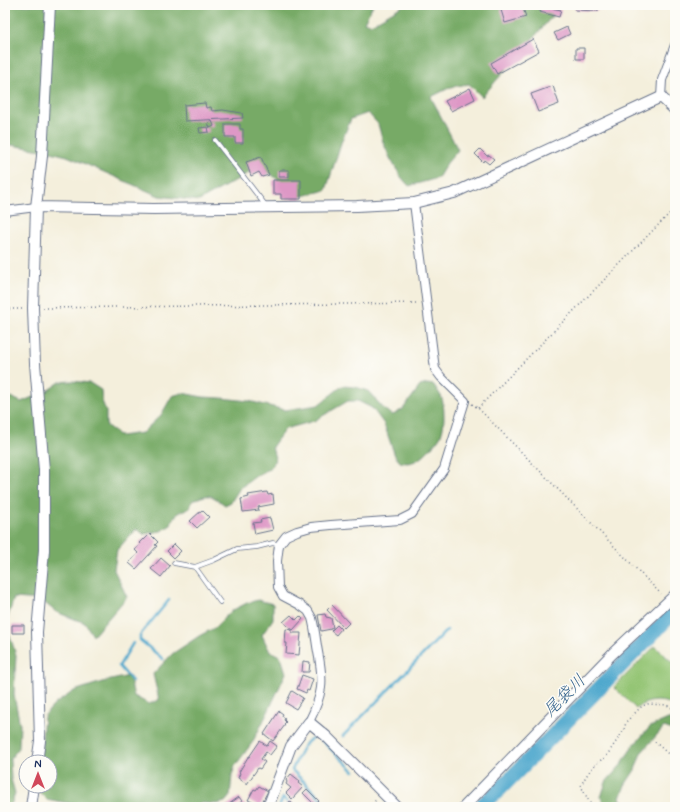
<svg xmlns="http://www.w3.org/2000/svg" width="680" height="812" font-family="Mynerve,'Klee One',sans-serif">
<rect width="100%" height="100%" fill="#fdfcf7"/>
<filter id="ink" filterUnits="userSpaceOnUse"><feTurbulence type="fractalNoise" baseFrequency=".025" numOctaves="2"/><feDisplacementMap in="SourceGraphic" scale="8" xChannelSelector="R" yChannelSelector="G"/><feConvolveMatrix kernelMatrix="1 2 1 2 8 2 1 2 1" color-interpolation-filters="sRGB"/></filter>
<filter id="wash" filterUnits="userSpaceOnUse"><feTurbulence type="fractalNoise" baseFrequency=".012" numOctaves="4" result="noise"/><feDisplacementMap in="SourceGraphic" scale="16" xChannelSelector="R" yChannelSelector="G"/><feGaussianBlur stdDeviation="0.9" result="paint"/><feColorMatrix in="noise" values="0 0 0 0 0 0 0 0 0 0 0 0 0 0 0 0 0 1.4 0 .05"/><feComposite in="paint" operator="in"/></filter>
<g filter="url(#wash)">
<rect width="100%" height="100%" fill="#f4efdc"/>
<path fill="#94c575" stroke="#587a6a" d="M 655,646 L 675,665 L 675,706 C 662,699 648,699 636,709 L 614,687 Z"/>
<path fill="#7a6" stroke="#496c62" d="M 5,5 L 373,5 L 364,22 L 371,24 L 404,5 L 562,5 L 482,97 L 469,84 L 451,87 L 431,97 L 458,150 L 447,163 L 438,178 L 409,186 L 401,177 L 390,158 L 383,142 L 378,124 L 368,113 L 351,119 L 342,140 L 326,190 L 299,197 L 261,166 L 199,201 L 159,196 L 67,156 L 47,151 L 5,144 Z
M 603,5 L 641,5 L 633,9 Z
M 72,381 L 90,383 L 101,390 L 102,401 L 106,411 L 106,425 L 120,436 L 142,433 L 161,415 L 172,396 L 182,393 L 203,397 L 221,398 L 249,401 L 285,410 L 318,405 L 342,386 L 356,387 L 368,391 L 385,410 L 393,415 L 403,409 L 420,386 L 427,384 L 434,385 C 436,389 439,392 441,396 C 445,404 445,427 441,435 C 438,441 432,447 427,452 C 419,460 412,465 400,462 L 395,456 L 384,424 L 372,408 L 358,401 L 348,401 L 314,421 L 285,429 L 272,447 L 275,458 L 273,465 L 267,470 L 256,476 L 240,488 L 231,502 L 225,505 C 210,494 209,493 192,501 L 190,508 C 182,511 172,515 171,525 L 161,531 L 144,534 L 136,529 L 117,550 L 114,570 L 127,597 L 93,636 L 85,623 L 56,612 L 41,600 L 14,598 L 6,623 L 16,655 L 14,695 L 20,725 L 19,748 L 10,759 L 11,779 L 15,793 L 11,805 L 5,807 L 5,394 L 21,402 L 47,391 L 60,382 Z
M 258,600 L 273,604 L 273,619 L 262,635 L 269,650 L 281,657 L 286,673 L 267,714 L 252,743 L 235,766 L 232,775 L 230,796 L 225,802 L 217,804 L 202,803 L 194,807 L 118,807 L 114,806 L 77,807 L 73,804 L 46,799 L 39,792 L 39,786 L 50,786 L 50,762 L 40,762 L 44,716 L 55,704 L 74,691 L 102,682 L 129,676 L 134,696 L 149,704 L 159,700 L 153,674 L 172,654 L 199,636 L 216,627 L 223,619 L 233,610 L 247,603 Z
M 668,719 L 675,719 L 675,731 L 664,727 L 641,753 L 635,770 L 625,785 L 620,798 L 628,807 L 605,807 L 601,797 L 606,782 L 621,765 L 632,747 L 650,727 Z"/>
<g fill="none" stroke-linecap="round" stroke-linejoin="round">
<path stroke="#4fa8cd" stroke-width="2.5" d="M 163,659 L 140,640 L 140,635 L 169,600
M 132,681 L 119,666 L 133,643
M 343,736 L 447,630
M 279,807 L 283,798 L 288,802
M 318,807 L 324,802 L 292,770 C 298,758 303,740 317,736 L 354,771"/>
<path stroke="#4fa8cd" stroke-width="15" d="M 480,807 L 500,789 L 675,611"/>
</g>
<g id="blocks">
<path fill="#de98c6" d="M 516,5 L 522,5 L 526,17 L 505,23 L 501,10 Z
M 575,5 L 598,5 L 598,11 L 575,10 Z
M 541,6 L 561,10 L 559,17 L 540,12 Z
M 567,27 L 570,34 L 558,40 L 554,33 Z
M 533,39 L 539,51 L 497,74 L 491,63 Z
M 576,48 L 584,48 L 584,59 L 576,59 Z
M 553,86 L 559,104 L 538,112 L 531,94 Z
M 470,88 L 475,99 L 451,111 L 445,101 Z
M 205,103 L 206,108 L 211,107 L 212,111 L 223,110 L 242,113 L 243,118 L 185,121 L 184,105 Z
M 212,121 L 214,126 L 210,128 L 208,123 Z
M 225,124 L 240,124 L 240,129 L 243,129 L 243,143 L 235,143 L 235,137 L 225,137 Z
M 208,127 L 209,132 L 200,133 L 199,128 Z
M 480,149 L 487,156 L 489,155 L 494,159 L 489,164 L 484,160 L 483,162 L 475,154 Z
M 261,157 L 269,175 L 262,177 L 259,172 L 251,176 L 246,162 Z
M 279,170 L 289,170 L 289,177 L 279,177 Z
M 273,180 L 301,180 L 301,199 L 281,199 L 281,194 L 273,194 Z
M 267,492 L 268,495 L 273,494 L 274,504 L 258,507 L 259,510 L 243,512 L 241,499 L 249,497 L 248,495 Z
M 202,510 L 209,517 L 197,528 L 190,521 Z
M 270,518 L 273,530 L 255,534 L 253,523 L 261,522 L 260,520 Z
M 150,534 L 158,542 L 155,545 L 157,546 L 136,569 L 129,563 L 138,553 L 135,550 L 140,544 L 139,543 L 143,539 L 144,540 Z
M 174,544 L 181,551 L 174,558 L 167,551 Z
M 161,558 L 170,566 L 161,577 L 151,569 Z
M 332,605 L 349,623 L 344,628 L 327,610 Z
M 325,614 L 326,617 L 331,618 L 333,628 L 331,628 L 331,629 L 321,631 L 318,615 Z
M 291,615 L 296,620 L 300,616 L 303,619 L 293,630 L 283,622 Z
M 12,625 L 24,625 L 24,633 L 12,633 Z
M 337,625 L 341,629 L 336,635 L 331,631 Z
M 286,629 L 292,630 L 292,633 L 301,633 L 299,655 L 286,654 L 287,643 L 285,643 Z
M 303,661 L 310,662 L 309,672 L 302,672 Z
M 302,675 L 313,679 L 309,691 L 307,690 L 306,693 L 297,689 Z
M 292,691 L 303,698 L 296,709 L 286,703 Z
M 279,711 L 283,714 L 282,716 L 285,718 L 284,720 L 286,722 L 284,724 L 285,725 L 273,741 L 264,734 Z
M 260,741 L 267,746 L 270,741 L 277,746 L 270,755 L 266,752 L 261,759 L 265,762 L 260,769 L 258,768 L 247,784 L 238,778 L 240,773 L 239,772 L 248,757 L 249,757 Z
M 291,774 L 300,781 L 298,783 L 303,787 L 292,799 L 286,793 L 291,788 L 286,784 L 287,782 L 286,780 Z
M 259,786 L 268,791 L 260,806 L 248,800 L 254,789 L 256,790 Z
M 307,789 L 319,801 L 315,805 L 303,793 Z
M 239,797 L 242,801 L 235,807 L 225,807 Z
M 290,801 L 296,807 L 292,807 L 288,803 Z
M 243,803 L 246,807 L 237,807 Z"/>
</g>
</g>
<g filter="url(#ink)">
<use href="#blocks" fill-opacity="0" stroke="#67728a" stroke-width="1"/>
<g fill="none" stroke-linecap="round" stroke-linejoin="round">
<defs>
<path id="service" d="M 215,140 L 266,206
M 174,563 L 195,567
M 220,602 L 195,567 L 214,560 L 237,549 L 257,547 L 273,543 L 279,545"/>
<path id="minor" d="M 661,97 L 662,80 L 675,45
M 5,211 L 36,207
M 309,722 C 323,694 324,682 318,652 C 316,641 315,629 312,618 L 308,611 L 300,605 L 283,596 L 278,587 L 277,561 L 279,545 L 286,536 L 297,531 L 311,527 L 331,525 L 400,520 L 412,514 L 444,469 L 465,401 L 441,377 L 435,369 L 414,203"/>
<path id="tertiary" d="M 36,207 L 154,209 L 357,206 L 414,203 L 454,193 L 661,97 L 675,110
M 37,762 L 40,741 L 37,632 L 44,550 L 44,470 L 35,364 L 33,308 L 36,207 L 42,156 L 50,5
M 31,807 L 34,786
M 268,807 L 291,746 L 309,722 L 326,736 L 397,807
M 464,807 L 612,654 L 675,595"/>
</defs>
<use href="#service" stroke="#67728a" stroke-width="5.5"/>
<use href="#minor" stroke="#67728a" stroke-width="10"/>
<use href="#tertiary" stroke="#67728a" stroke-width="12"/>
<path stroke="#67728a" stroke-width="1.5" stroke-dasharray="1 3" stroke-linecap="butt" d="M 43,308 L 419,303
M 5,309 L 23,309
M 472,404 L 478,408 L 661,594
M 478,408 L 675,208
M 655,742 L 675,760
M 369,807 L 377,799
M 592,807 L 581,786 C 585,776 595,762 605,758 L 624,730 L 626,722 L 642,706 L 648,704 L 667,705 L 675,710"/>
<use href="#service" stroke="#fff" stroke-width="4"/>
<use href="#minor" stroke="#fff" stroke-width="8"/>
<use href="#tertiary" stroke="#fff" stroke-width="10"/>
</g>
</g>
<g text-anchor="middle" stroke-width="3" stroke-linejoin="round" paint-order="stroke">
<g font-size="17" font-style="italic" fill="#305f8a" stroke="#fdfcf7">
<text transform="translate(564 695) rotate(-45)" y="6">尾袋川</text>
</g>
</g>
<rect width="680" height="812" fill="none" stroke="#fdfcf7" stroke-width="20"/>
<g transform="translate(38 774)"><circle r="19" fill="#fdfcf7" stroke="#a3aaba"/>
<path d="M0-3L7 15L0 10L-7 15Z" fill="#d1495b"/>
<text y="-6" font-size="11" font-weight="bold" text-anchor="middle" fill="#1b2f5e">N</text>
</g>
</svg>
